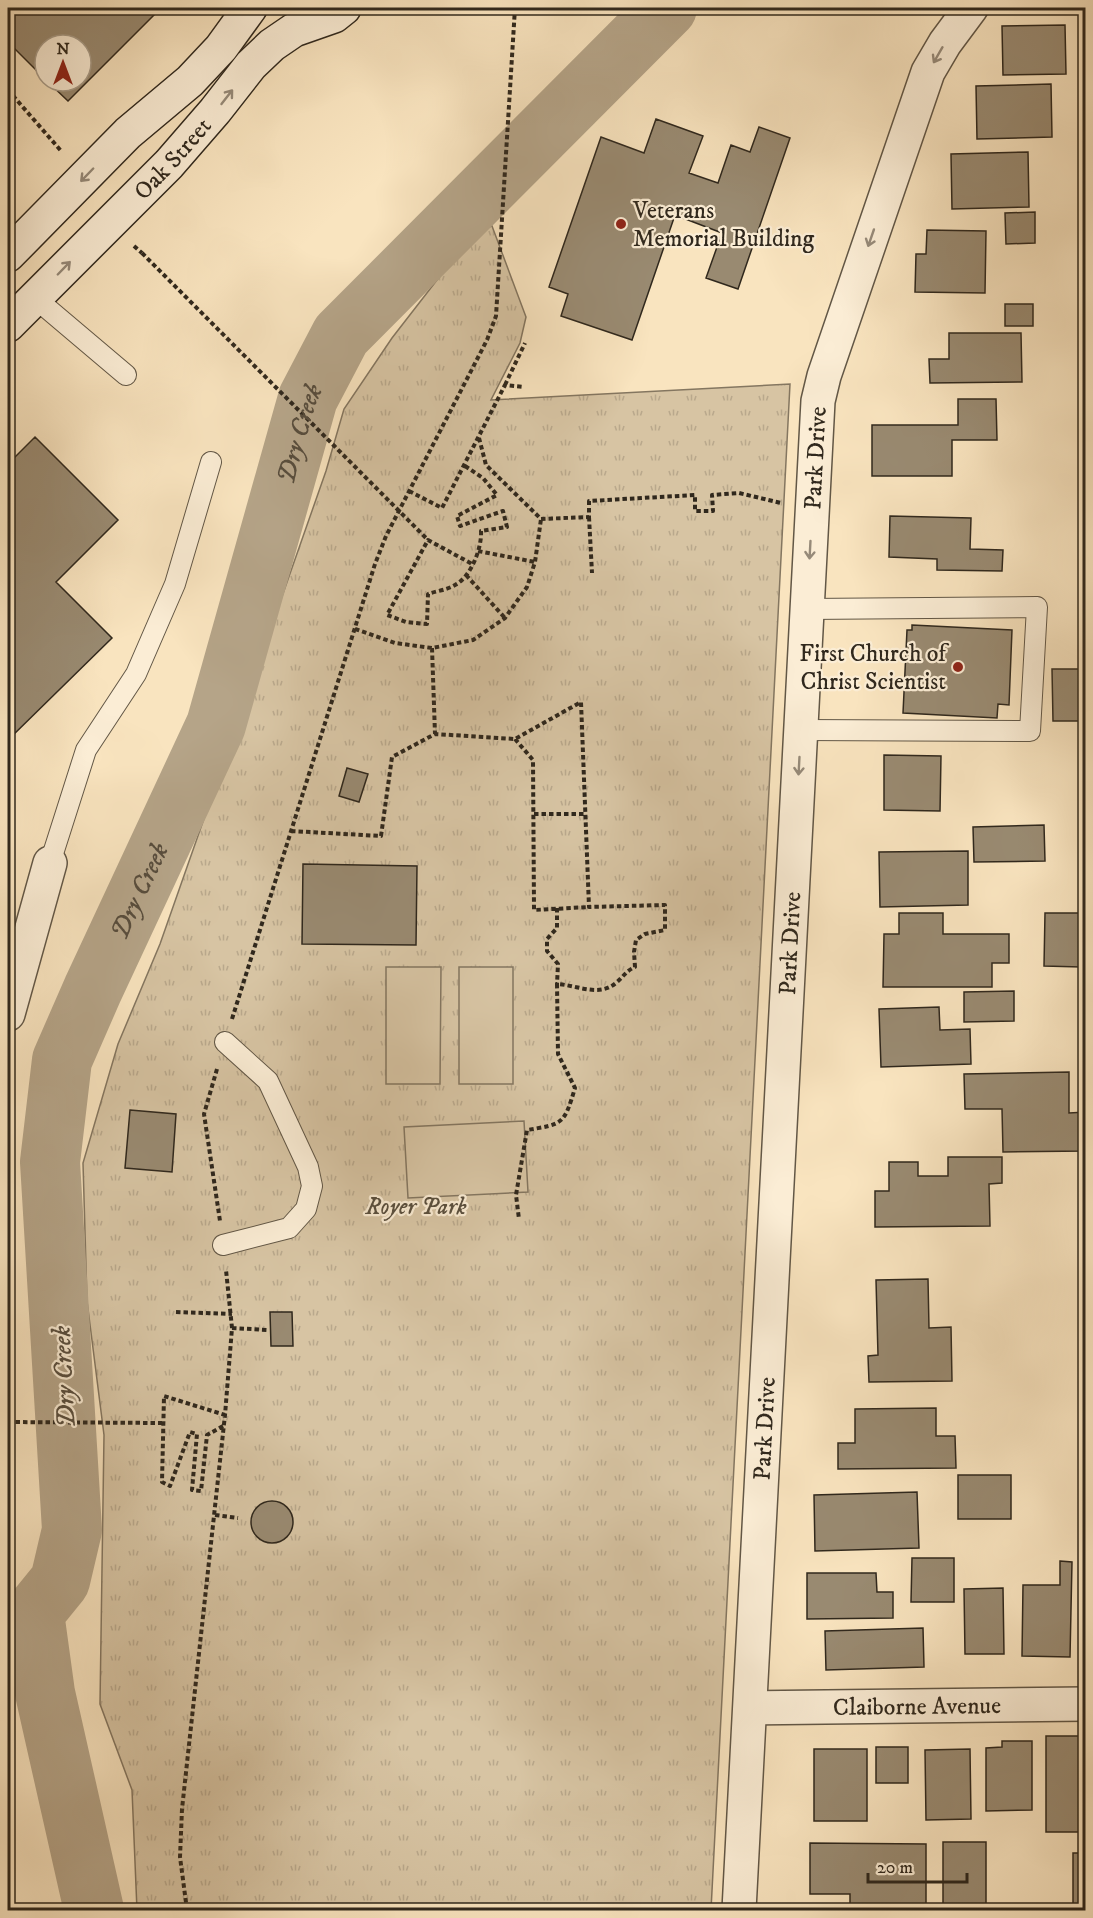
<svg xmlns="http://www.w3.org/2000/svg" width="1093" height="1918" font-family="'IM FELL DW Pica',serif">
<defs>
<pattern id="grass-tufts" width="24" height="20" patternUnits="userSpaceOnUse" patternTransform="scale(1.5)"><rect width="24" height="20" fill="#d7c4a3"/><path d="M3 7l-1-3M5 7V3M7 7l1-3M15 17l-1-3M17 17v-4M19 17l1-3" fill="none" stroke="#b9a88c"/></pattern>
</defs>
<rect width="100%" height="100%" fill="#f9e4bf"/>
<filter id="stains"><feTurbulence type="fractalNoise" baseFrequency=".00333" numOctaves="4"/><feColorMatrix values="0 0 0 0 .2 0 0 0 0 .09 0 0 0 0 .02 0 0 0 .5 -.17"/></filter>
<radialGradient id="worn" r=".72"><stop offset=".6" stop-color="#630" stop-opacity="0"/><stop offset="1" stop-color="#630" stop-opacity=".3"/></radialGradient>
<path fill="url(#grass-tufts)" stroke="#847660" stroke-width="1.5" d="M 492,226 L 526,317 L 520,343 L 491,400 L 790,384 L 711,1910 L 137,1910 L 132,1790 L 100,1704 L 104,1435 L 87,1301 L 83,1163 L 118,1044 L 160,944 L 326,471 L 344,409 L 392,338 L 475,231 Z"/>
<path fill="#d7c4a3" stroke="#847660" stroke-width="1.5" d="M 386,967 L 441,967 L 440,1084 L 386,1084 Z
M 459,967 L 513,967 L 513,1084 L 459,1084 Z
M 524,1121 L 528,1192 L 408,1198 L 404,1127 Z"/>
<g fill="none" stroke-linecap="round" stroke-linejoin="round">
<path stroke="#b5a488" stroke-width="60" id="s1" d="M 94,1910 L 45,1693 L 34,1613 L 60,1581 L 72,1530 L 50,1162 L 62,1060 L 93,989 L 216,725 L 308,398 L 341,335 L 667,8"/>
</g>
<path fill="#998a71" stroke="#30281d" stroke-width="1.5" d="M 8,8 L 161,8 L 68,101 L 47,81 L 81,81 L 81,45 L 45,45 L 45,79 L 8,42 Z
M 1065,25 L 1066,74 L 1003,75 L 1002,26 Z
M 1051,84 L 1052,137 L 977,139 L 976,86 Z
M 656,119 L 703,136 L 689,173 L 718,183 L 731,145 L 750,152 L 759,127 L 790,138 L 738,289 L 706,278 L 722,233 L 675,215 L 632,340 L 561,316 L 568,294 L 549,287 L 601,137 L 644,153 Z
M 1028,152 L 1029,207 L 952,209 L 951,154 Z
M 1035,212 L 1035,243 L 1006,244 L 1005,213 Z
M 927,230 L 986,231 L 985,293 L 915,292 L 916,254 L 926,254 Z
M 1005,304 L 1033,304 L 1033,326 L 1005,326 Z
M 949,333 L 1021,333 L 1022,382 L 930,383 L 929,359 L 949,359 Z
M 958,399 L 996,399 L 997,440 L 952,440 L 952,476 L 872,476 L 872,425 L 958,425 Z
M 35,437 L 118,520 L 56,582 L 112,638 L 8,740 L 8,464 Z
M 890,516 L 971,518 L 970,549 L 1003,550 L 1002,571 L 937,570 L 937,559 L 889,557 Z
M 912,625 L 1012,630 L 1009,705 L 998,704 L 997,718 L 903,713 L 907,630 L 912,630 Z
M 1052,669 L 1086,669 L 1086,721 L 1053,721 Z
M 884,755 L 941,756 L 940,811 L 884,810 Z
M 347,768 L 368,774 L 359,802 L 339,796 Z
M 1044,825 L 1045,861 L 974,862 L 973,827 Z
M 968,851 L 968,905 L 880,907 L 879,852 Z
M 303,864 L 417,866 L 416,945 L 302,944 Z
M 899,913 L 943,913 L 943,934 L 1009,934 L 1009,963 L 992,963 L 992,987 L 883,987 L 884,934 L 899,934 Z
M 1045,913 L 1082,913 L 1081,967 L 1044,966 Z
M 1014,991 L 1014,1021 L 964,1022 L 964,992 Z
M 939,1007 L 940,1030 L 970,1029 L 971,1064 L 881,1067 L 879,1009 Z
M 1069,1072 L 1069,1113 L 1086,1112 L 1086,1151 L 1003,1152 L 1002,1109 L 965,1109 L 964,1074 Z
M 130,1110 L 176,1114 L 172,1172 L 125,1168 Z
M 948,1157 L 1002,1157 L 1002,1183 L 989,1184 L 990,1226 L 875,1227 L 875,1191 L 889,1191 L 889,1162 L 918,1162 L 918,1176 L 948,1176 Z
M 928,1279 L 929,1328 L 951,1327 L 952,1381 L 869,1382 L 868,1356 L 878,1355 L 876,1280 Z
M 270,1312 L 292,1312 L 293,1346 L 271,1346 Z
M 936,1408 L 936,1436 L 955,1436 L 956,1468 L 838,1469 L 838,1443 L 855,1443 L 855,1409 Z
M 958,1475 L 1011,1475 L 1011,1519 L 958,1519 Z
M 917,1492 L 919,1548 L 815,1551 L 814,1495 Z
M251 1522a21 21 0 1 1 42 0a21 21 0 1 1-42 0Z
M 912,1558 L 954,1558 L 954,1602 L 911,1602 Z
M 1060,1561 L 1072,1562 L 1070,1657 L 1022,1656 L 1023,1585 L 1060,1585 Z
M 807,1573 L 876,1573 L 877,1592 L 893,1592 L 893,1618 L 807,1619 Z
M 1003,1588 L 1004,1654 L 965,1654 L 964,1589 Z
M 923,1628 L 924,1667 L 826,1670 L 825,1631 Z
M 1046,1736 L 1086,1736 L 1086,1832 L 1046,1832 Z
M 1002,1741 L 1032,1741 L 1032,1810 L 986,1811 L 986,1748 L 1002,1747 Z
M 876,1747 L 908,1747 L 908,1783 L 876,1783 Z
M 814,1749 L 867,1749 L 867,1821 L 814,1821 Z
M 970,1749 L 971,1819 L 926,1820 L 925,1750 Z
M 943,1842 L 986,1842 L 986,1904 L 943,1904 Z
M 810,1843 L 926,1844 L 926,1909 L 850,1909 L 850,1894 L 810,1894 Z
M 1073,1853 L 1086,1853 L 1086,1904 L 1073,1904 Z"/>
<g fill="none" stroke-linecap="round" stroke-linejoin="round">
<defs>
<path id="lane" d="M 35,298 L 126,375
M 801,730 L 1030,731 L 1037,607 L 807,609
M 50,863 L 86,750 L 136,674 L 175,584 L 211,462
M 223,1245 L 289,1228 L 306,1209 L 312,1186 L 308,1167 L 268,1081 L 225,1042"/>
<g id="street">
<path d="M 8,1014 L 50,863"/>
<path id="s2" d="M 751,1708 L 1086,1704"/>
<path id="s3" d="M 739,1910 L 818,401 L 824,376 L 928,72 L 945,43 L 971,8"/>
</g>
<g id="secondary">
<path d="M 8,255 L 128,133 L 190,81 L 221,48 L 250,8"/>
<path id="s4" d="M 8,325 L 169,164 L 215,111 L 251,65 L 272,45 L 294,30 L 334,16 L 344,8"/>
</g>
</defs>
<use href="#lane" stroke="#625746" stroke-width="22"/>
<use href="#street" stroke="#625746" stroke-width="36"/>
<use href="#secondary" stroke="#30281d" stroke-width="36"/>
<path stroke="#30281d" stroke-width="4" stroke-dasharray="4.5 3" stroke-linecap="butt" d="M 8,90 L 62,152
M 134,246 L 142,253
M 505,385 L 525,343
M 479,438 L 486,465 L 541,519 L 589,517 L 589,501 L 695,495 L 695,511 L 713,511 L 712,495 L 739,493 L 781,503
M 465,466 L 483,478 L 497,495 L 457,516 L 460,526 L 503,511 L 507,527 L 481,531 C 482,548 471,577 455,585 C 447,590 436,591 428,594 L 427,624 L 406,622 L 387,615 L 428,540 L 474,565
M 409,491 L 442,508 L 505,385 L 524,387
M 589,517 L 592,573
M 478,551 L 535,562
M 466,575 L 505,618
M 355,629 L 395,643 L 432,648 L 473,640 L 505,618 L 527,587 L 535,562 L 541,519
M 432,648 L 435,734
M 515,739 L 533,760 L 534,910 L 589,907
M 534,814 L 585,814
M 291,831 L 381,836 L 392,757 L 435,734 L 515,739 L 581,702 L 589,907 L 665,905 L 665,930 L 645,934 L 636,940 L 634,952 L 635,967 C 626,971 624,976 617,982 C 600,998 577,985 557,984 L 558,1054 L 575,1088 C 564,1124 564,1124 527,1130 L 516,1195 L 519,1219
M 557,908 L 557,928 L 547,939 L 547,951 L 558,964 L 557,984
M 232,1019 L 375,564 L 386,536 L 487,340 L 496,316 L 515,8
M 217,1069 L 204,1114 L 220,1221
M 176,1312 L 232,1314
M 232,1328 L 267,1330
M 8,1422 L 162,1423
M 223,1426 L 207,1435 L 201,1491 L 192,1490 L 197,1434 L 190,1432 L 170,1486 L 162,1482 L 164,1396 L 225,1415
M 215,1515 L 238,1518
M 187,1910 L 180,1857 L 182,1809 L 225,1415 L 232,1328 L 226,1270"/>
<use href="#lane" stroke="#fbedd5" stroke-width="20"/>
<use href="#street" stroke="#fbedd5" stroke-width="33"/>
<use href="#secondary" stroke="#fbedd5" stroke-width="33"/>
<path stroke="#30281d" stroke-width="4" stroke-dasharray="4.5 3" stroke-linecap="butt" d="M 142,253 L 428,540"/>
</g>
<defs><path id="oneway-shaft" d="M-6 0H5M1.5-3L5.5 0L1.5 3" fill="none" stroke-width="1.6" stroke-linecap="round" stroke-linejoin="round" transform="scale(1.5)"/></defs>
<g stroke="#968a79">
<use href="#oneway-shaft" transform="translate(938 55) rotate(120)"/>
<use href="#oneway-shaft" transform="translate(227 97) rotate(-52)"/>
<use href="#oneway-shaft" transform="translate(87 175) rotate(134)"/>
<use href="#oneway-shaft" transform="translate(871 238) rotate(109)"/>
<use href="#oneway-shaft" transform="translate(64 268) rotate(-46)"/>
<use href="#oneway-shaft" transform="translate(810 550) rotate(93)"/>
<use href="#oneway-shaft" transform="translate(799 766) rotate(93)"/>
</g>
<g fill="#8f2418" stroke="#fbedd5" stroke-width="2">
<circle cx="621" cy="224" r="6"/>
<circle cx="958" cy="667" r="6"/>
</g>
<g text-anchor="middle" stroke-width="4.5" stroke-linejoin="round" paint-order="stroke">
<g font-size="24" fill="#30281d" stroke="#fbedd5">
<text dy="8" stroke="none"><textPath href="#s4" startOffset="234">Oak Street</textPath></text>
<text dy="8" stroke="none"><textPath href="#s3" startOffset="1454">Park Drive</textPath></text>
<text dy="8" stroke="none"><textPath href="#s3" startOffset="968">Park Drive</textPath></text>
<text dy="8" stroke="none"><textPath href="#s3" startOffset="482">Park Drive</textPath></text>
<text dy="8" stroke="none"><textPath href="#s2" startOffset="166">Claiborne Avenue</textPath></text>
</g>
<g font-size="24" fill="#30281d" stroke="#fbedd5" text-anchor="start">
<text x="633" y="218">Veterans<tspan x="633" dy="28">Memorial Building</tspan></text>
<text x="946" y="661" text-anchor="end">First Church of<tspan x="946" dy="28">Christ Scientist</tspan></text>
</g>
<g font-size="24" font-style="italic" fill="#5a4f3e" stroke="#fbedd5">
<text x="416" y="1214">Royer Park</text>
</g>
<g font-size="26" font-style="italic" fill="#584d3d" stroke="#fbedd5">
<text dy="9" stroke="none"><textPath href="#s1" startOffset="1540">Dry Creek</textPath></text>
<text dy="9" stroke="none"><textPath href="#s1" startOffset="1054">Dry Creek</textPath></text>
<text transform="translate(63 1377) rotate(-93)" y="9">Dry Creek</text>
</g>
</g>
<rect width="1093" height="1918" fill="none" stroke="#f9e4bf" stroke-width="30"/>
<rect x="9" y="9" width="1075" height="1900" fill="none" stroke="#30281d" stroke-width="3"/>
<rect x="15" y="15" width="1063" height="1888" fill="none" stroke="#30281d" stroke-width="1.5"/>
<g transform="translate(63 63)"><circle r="28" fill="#fbedd5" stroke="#aa9e8b" stroke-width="1.5"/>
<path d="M0-4.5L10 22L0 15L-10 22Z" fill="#8f2418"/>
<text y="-9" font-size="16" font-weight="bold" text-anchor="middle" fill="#30281d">N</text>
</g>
<path d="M868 1873v9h99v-9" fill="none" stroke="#30281d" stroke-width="3"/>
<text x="877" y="1873" font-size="18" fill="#30281d" stroke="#fbedd5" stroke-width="4.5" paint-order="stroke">20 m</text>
<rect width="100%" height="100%" filter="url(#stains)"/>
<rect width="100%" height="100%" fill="url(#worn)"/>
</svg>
